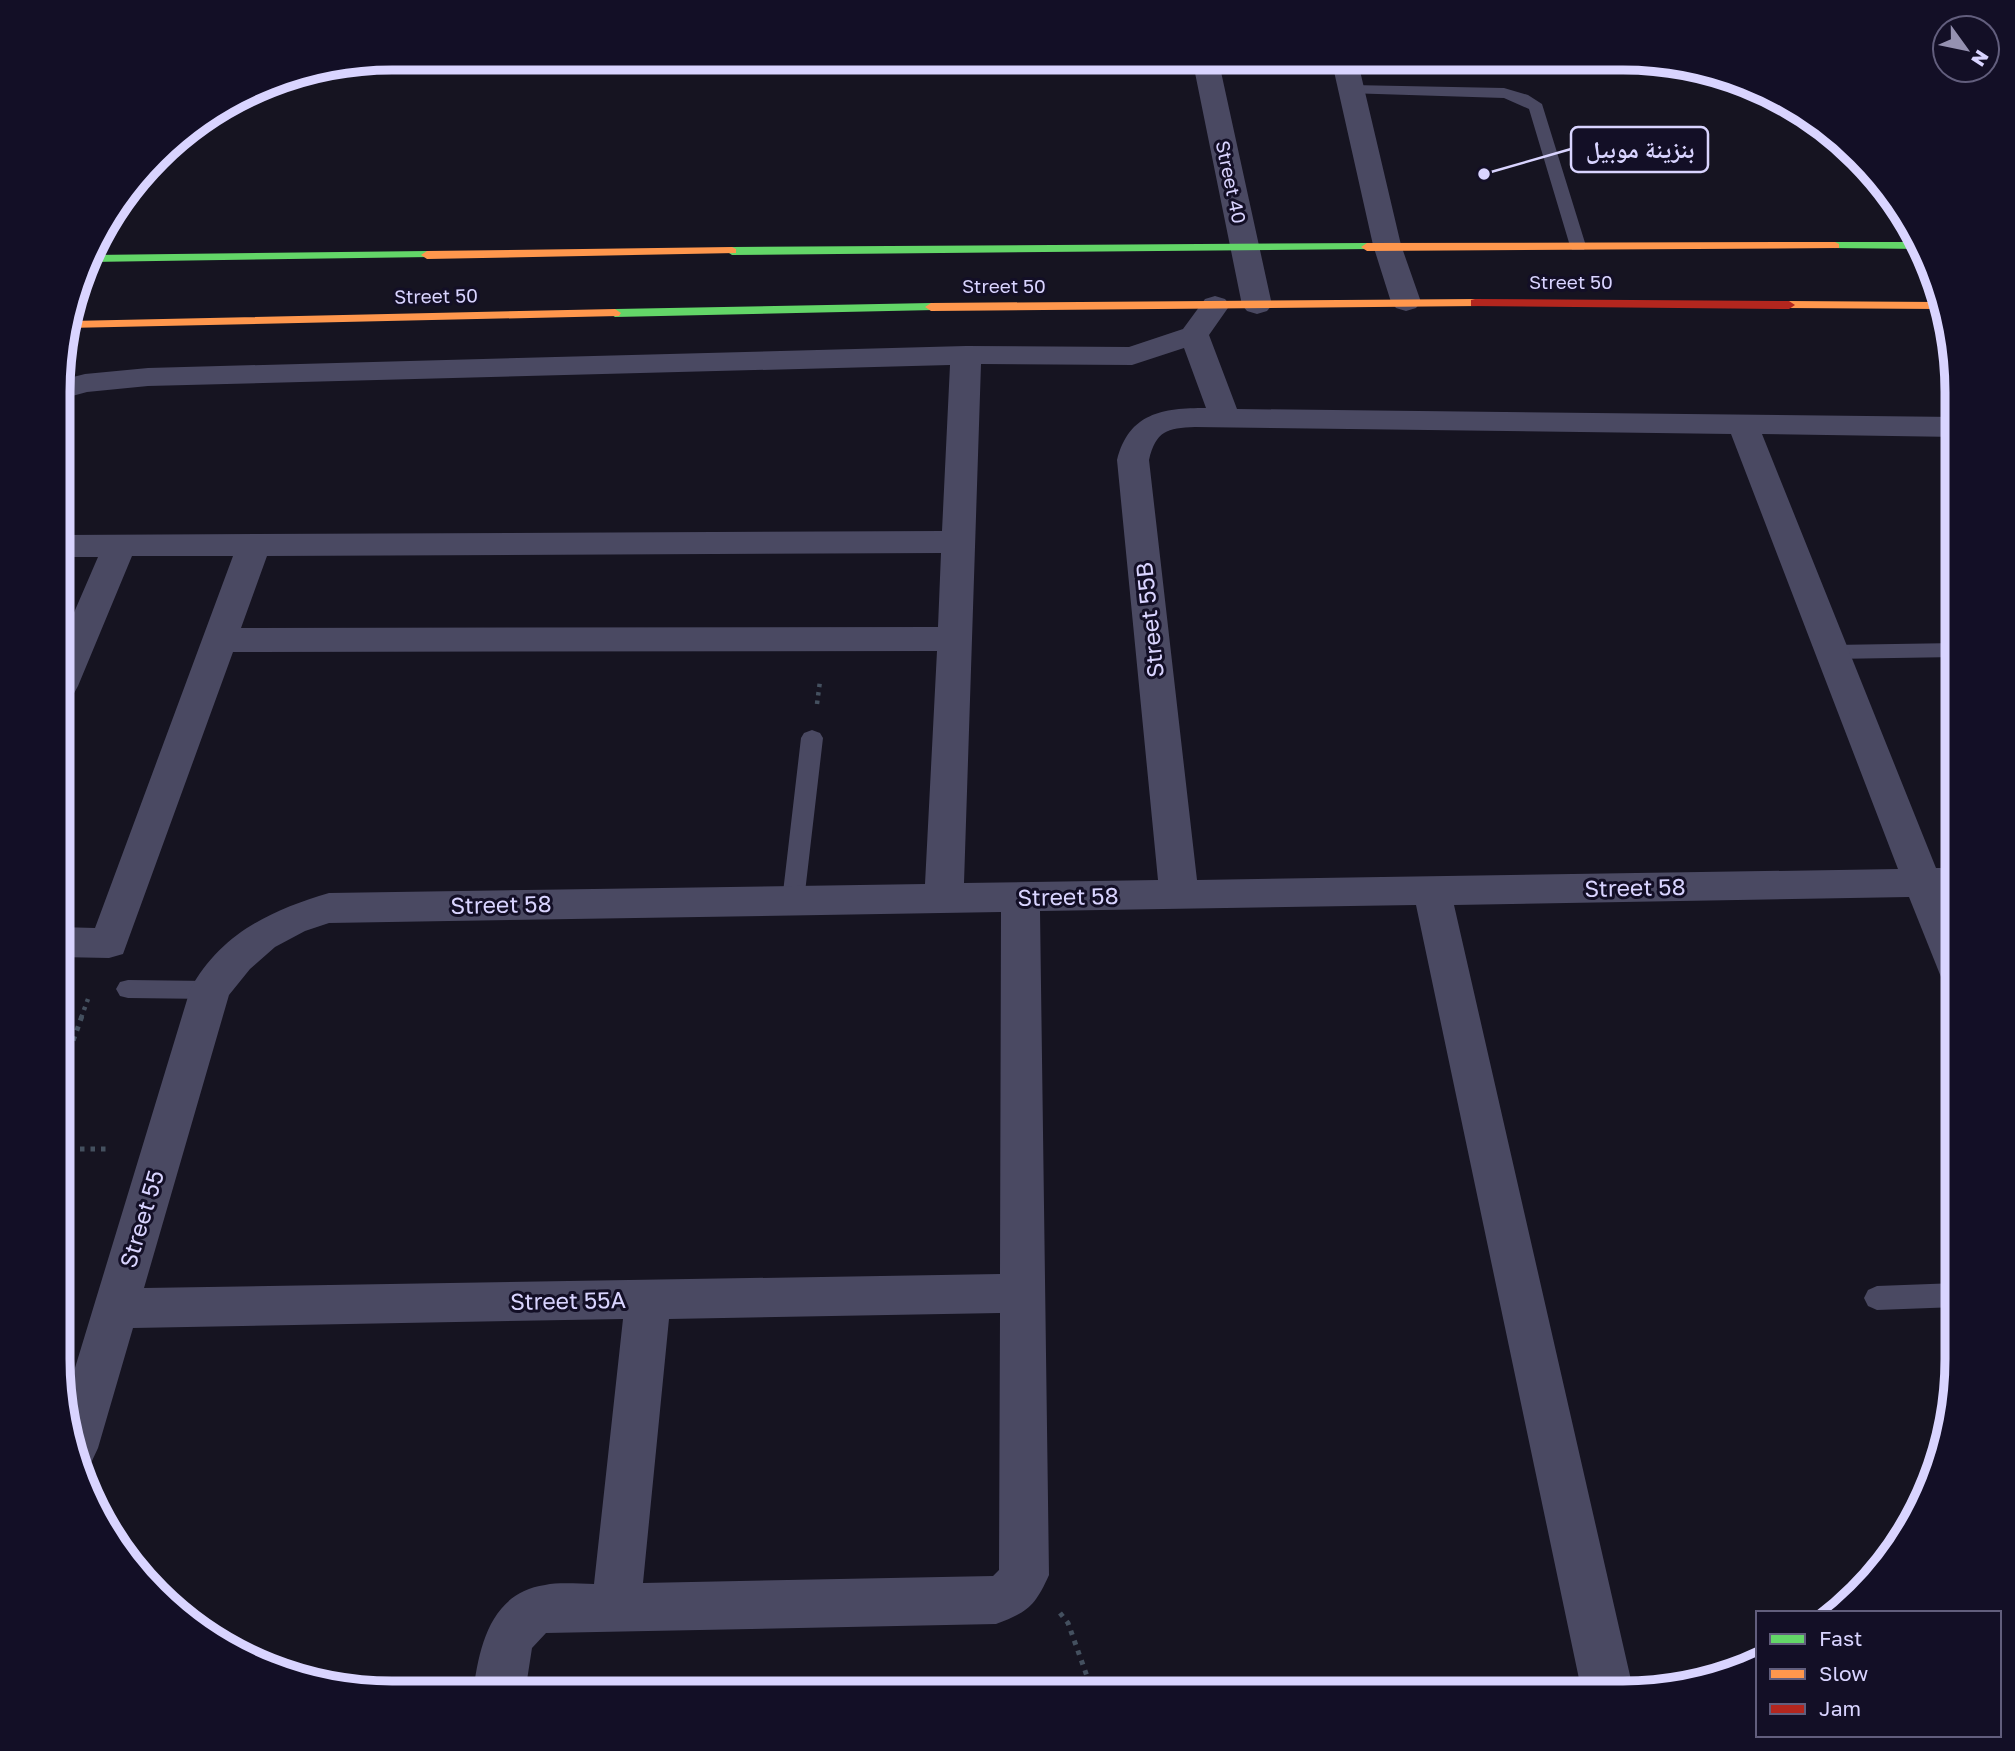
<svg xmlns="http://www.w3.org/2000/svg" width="2015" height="1751" font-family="'Golos Text','Noto Naskh Arabic',sans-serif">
<rect width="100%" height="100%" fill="#161421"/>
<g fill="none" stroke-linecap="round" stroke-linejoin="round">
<path stroke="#44505f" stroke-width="4.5" stroke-dasharray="3.5 5" stroke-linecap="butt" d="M 817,704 L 820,681
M 81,1018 L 88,999"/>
<path stroke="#44505f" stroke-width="5" stroke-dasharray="4.5 6" stroke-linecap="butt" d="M 59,1080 L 82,1016
M 59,1149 L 109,1149
M 1060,1613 L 1068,1623 L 1093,1693"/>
<path fill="#4a4962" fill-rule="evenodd" d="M 318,71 L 312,81 L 302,81 L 299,78 L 302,73 Z
M 1351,85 L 1504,88 L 1528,95 L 1542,104 L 1586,246 L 1584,250 L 1572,250 L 1570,246 L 1529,109 L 1504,98 L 1346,93 L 1343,90 Z
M 1957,643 L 1957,657 L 1832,659 L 1822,652 L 1832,645 Z
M 812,730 L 820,733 L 823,738 L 804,901 L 801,907 L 793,910 L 785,907 L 782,901 L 801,738 L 804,733 Z
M 128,980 L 210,981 L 218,983 L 222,990 L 218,997 L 210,999 L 128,998 L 120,996 L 116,989 L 120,982 Z
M 1957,1283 L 1957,1307 L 1877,1310 L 1868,1306 L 1864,1298 L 1868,1290 L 1877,1286 Z"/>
<path fill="#4a4962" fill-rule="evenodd" d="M 1192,58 L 1218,58 L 1272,305 L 1267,311 L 1257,314 L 1247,311 L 1242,305 Z
M 1331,58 L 1357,58 L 1401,245 L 1421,302 L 1416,308 L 1406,311 L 1396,308 L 1391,302 L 1373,245 Z
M 1215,296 L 1225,299 L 1230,305 L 1209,335 L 1237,409 L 1957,417 L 1957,437 L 1762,434 L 1936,868 L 1957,868 L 1957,896 L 1947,897 L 1957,921 L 1957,986 L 1943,982 L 1909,897 L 1454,905 L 1634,1693 L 1582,1693 L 1416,905 L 1040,911 L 1049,1575 C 1035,1606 1028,1612 996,1624 L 546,1633 L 532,1648 L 525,1693 L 473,1693 C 479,1647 490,1593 545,1585 C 560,1582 578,1584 594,1584 L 623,1319 L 133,1328 L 98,1448 L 91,1463 L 79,1468 L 64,1404 L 190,990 C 220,934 271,910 329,893 L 925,884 L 937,651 L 233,652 L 123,954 L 109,958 L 59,957 L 59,927 L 95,928 L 233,556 L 132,556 L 78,686 L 73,695 L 60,698 L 60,645 L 98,557 L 60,557 L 60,535 L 942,531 L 950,365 L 148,386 L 87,392 L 61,399 L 61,380 L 85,374 L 148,368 L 966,346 L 1129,347 L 1183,329 L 1205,299 ZM 1184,348 L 1206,408 C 1162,408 1129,413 1117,460 L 1158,880 L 964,883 L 981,364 L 1132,365 ZM 1195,427 L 1731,434 L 1898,869 L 1197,880 L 1149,460 C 1156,431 1167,428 1195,427 ZM 941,553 L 938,627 L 241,628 L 267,556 ZM 1001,912 L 1000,1274 L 144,1288 L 229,995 L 250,969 L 275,947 L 305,931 L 329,923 ZM 1000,1313 L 999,1570 L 993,1576 L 643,1583 L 669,1319 Z"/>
<path fill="#63d668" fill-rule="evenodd" d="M 1835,242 L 1921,242 L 1924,249 L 1831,248 L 1831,244 Z
M 1367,243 L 1373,247 L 1371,249 L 732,255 L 726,251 L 732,247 Z
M 427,251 L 433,255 L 431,257 L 90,262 L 92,255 Z
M 931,303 L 935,304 L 935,310 L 615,317 L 609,313 L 615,309 Z"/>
<path fill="#ff974d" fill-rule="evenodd" d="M 1835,242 L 1839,244 L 1839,248 L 1367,251 L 1361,247 L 1367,243 Z
M 732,247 L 736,249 L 736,253 L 427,259 L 421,255 L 427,251 Z
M 1475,299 L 1479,300 L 1479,306 L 931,311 L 925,307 L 931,303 Z
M 1789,301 L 1938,302 L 1940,309 L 1785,308 L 1783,305 Z
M 615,309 L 621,313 L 619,316 L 67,328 L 70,321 Z"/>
<path fill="#b3261e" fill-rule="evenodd" d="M 1475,299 L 1789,301 L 1795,305 L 1789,309 L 1471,306 L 1471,300 Z"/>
</g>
<g text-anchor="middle" stroke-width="6" stroke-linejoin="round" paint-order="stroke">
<g font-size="19" fill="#d9d4ff" stroke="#130f26">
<text transform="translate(1231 182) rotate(78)" y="7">Street 40</text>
<text x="1571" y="289">Street 50</text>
<text x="1004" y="293">Street 50</text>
<text transform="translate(436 296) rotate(-1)" y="7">Street 50</text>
</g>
<g font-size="23" fill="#d9d4ff" stroke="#130f26">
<text transform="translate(1150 620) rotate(-96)" y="8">Street 55B</text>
<text transform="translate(1635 888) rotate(-1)" y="8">Street 58</text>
<text transform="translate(1068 897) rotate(-1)" y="8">Street 58</text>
<text transform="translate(501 905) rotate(-1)" y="8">Street 58</text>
<text transform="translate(142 1219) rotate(-73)" y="8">Street 55</text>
<text transform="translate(568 1301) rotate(-1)" y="8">Street 55A</text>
</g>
</g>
<path d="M0 0H2015V1751H0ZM392 70H1623A322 322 0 0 1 1945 392V1359A322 322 0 0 1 1623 1681H392A322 322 0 0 1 70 1359V392A322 322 0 0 1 392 70Z" fill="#130f26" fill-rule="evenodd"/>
<path fill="none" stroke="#d9d4ff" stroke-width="9" d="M392 70H1623A322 322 0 0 1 1945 392V1359A322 322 0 0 1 1623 1681H392A322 322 0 0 1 70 1359V392A322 322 0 0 1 392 70Z"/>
<path fill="none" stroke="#d9d4ff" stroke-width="2.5" d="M1484 174L1571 149"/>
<circle fill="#d9d4ff" stroke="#130f26" stroke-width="2.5" cx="1484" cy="174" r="7"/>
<rect fill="#130f26" stroke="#d9d4ff" stroke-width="2.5" x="1571" y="127" width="137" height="45" rx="7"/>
<g font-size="24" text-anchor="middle" font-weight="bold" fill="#d9d4ff">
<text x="1640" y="158">بنزينة موبيل</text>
</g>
<rect x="1756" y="1611" width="245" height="126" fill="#130f26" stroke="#625e7d" stroke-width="2"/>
<rect x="1770" y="1634" width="35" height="10" fill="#63d668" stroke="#625e7d" stroke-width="2"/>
<text x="1819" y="1646" font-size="21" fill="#d9d4ff">Fast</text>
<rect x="1770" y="1669" width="35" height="10" fill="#ff974d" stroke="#625e7d" stroke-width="2"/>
<text x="1819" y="1681" font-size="21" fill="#d9d4ff">Slow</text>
<rect x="1770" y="1704" width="35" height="10" fill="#b3261e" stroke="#625e7d" stroke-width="2"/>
<text x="1819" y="1716" font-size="21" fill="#d9d4ff">Jam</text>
<g transform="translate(1966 49) rotate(123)"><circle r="33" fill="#130f26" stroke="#625e7d" stroke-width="2"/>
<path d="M0-5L12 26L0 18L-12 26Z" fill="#9591b1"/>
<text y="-10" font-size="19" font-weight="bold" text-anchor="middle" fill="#d9d4ff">N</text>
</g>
</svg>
